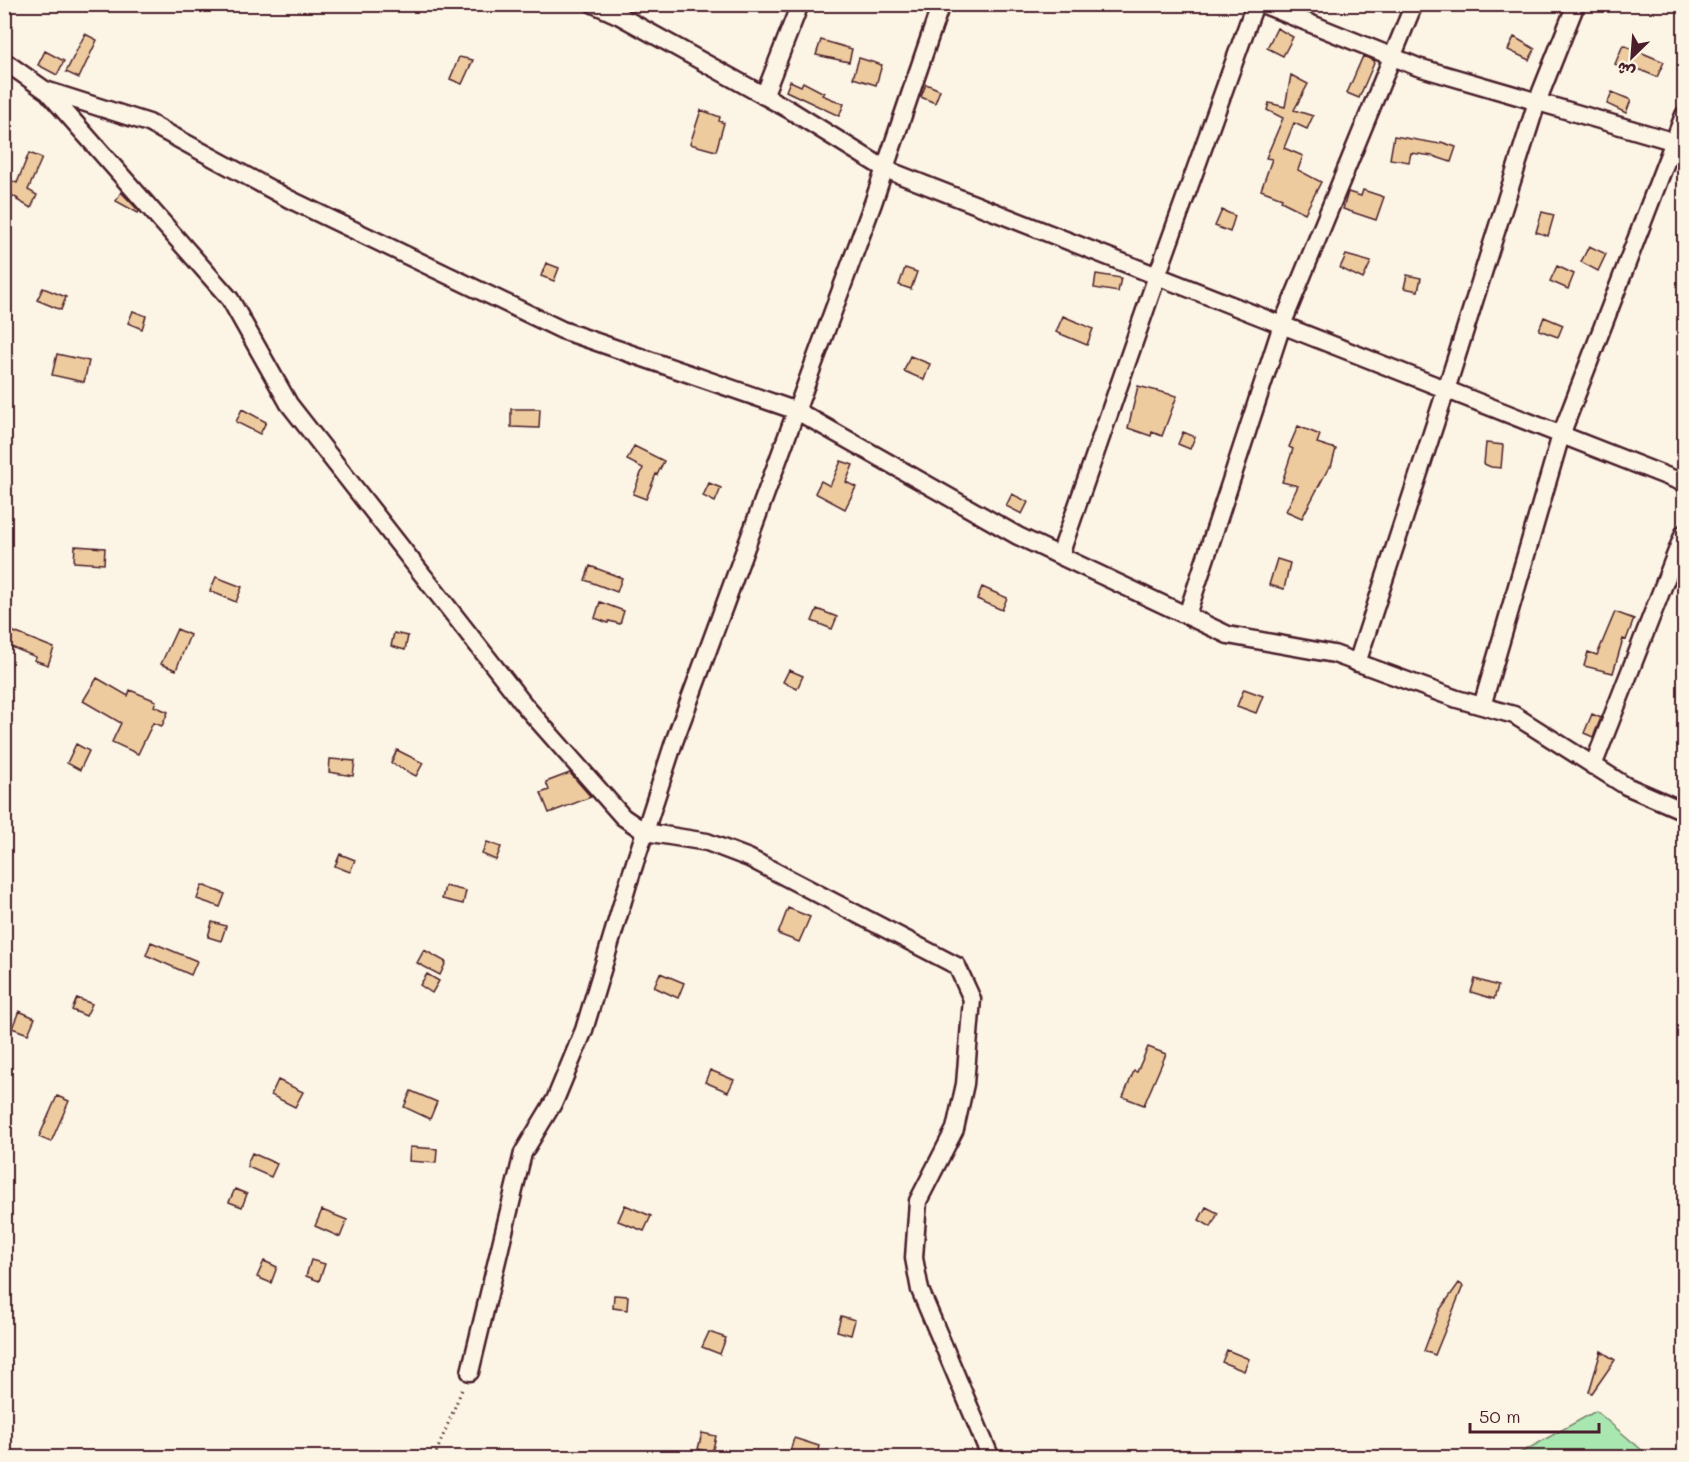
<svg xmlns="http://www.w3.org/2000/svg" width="1689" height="1462" font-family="Mali,'Playpen Sans Arabic',sans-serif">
<rect width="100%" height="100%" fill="#fcf5e5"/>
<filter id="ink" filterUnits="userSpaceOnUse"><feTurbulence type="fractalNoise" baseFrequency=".0167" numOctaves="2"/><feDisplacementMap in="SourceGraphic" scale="12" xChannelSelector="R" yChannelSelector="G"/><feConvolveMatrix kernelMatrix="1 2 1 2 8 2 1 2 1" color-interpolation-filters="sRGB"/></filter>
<g filter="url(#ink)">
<path fill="#a8e8b0" stroke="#79846e" stroke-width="1.5" d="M 1596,1411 L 1650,1457 L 1513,1457 Z"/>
<path fill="#edcb9e" stroke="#4a1f2b" stroke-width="1.5" d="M 1277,28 L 1293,37 L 1283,56 L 1267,48 Z
M 85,34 L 97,40 L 79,78 L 66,72 Z
M 1514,37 L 1535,49 L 1529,60 L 1508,50 Z
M 821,40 L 852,49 L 849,62 L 816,55 Z
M 1623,45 L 1664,62 L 1657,77 L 1638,69 L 1636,73 L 1615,64 Z
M 45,51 L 64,61 L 57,75 L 38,65 Z
M 1363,56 L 1375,61 L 1359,98 L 1347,93 Z
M 459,57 L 473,60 L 462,84 L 450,79 Z
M 859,58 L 882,65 L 876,85 L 853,78 Z
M 1291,75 L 1308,84 L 1294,110 L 1313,116 L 1307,129 L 1294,123 L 1284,148 L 1303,156 L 1298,170 L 1321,182 L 1305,213 L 1281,201 L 1282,198 L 1261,190 L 1272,159 L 1266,158 L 1283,118 L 1267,110 L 1269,103 L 1285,107 Z
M 790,81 L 801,86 L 803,82 L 824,93 L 822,95 L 844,104 L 839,116 L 786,91 Z
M 926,84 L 940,90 L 935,103 L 921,97 Z
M 1612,92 L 1631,100 L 1626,113 L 1607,104 Z
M 701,110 L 720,117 L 719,121 L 724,123 L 716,151 L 690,144 Z
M 1394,136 L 1440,144 L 1441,142 L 1456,147 L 1451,162 L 1433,156 L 1411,153 L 1409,162 L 1390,159 Z
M 29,153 L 42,158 L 28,190 L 37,195 L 31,208 L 17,200 L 18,199 L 6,192 L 12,181 L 17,183 Z
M 1363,190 L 1384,197 L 1376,220 L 1343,209 L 1348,192 L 1361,196 Z
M 121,192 L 139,211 L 138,213 L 116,201 Z
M 1222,210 L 1235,216 L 1230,232 L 1215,226 Z
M 1542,212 L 1554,215 L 1548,236 L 1536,232 Z
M 1589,246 L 1606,254 L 1598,271 L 1581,262 Z
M 1346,255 L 1371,262 L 1363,279 L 1340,268 Z
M 546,263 L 559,268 L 554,281 L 541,276 Z
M 1557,266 L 1574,274 L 1568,289 L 1550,281 Z
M 905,268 L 917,272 L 911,289 L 899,285 Z
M 1096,274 L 1121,278 L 1118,292 L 1094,288 Z
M 1407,275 L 1421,278 L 1418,291 L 1404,288 Z
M 43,288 L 66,297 L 61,310 L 37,300 Z
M 133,311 L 146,316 L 142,329 L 128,323 Z
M 1063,316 L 1093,329 L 1087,345 L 1056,332 Z
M 1544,317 L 1563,325 L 1558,337 L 1539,330 Z
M 57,354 L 89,361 L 84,382 L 52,375 Z
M 910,356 L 930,364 L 924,380 L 904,371 Z
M 1138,386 L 1177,396 L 1162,436 L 1152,432 L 1151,436 L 1128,428 Z
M 242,409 L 266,422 L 260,434 L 236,422 Z
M 511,409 L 540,409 L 539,428 L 511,427 Z
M 1298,426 L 1320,435 L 1317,443 L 1336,449 L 1331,467 L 1329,467 L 1302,518 L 1286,511 L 1298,486 L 1282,482 L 1293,449 L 1289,447 Z
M 1183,432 L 1195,437 L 1190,449 L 1178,444 Z
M 1486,443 L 1503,445 L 1501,468 L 1491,467 L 1484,464 Z
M 634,446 L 664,461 L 657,475 L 656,474 L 646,499 L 633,494 L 643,468 L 627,460 Z
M 841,461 L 853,465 L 846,482 L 856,487 L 845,509 L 815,493 L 821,481 L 830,486 Z
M 709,483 L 721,488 L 715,502 L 703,496 Z
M 1012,494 L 1028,502 L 1022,514 L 1006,506 Z
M 75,546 L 105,548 L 104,564 L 74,562 Z
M 1277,559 L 1290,563 L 1284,589 L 1269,585 Z
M 590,566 L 622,578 L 617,592 L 585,580 Z
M 216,577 L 242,587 L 236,602 L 210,591 Z
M 982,587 L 1007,598 L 1002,610 L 977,599 Z
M 600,602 L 624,611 L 620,624 L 609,621 L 608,623 L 595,618 Z
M 817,609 L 837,617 L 832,629 L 812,621 Z
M 1615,612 L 1634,619 L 1626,640 L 1623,639 L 1613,673 L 1584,666 L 1588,652 L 1597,655 Z
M 4,628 L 54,648 L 48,665 L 34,660 L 36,657 L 4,644 Z
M 177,629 L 190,635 L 176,670 L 161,664 Z
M 394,633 L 408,636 L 405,650 L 391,646 Z
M 789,670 L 803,676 L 797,689 L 783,682 Z
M 97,678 L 128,696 L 130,690 L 156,701 L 154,706 L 168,712 L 162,726 L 153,723 L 138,754 L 112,742 L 121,723 L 83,701 Z
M 1244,689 L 1263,696 L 1256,713 L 1237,706 Z
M 1592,714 L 1601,718 L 1593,737 L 1584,733 Z
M 76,744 L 89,751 L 80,770 L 67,763 Z
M 397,750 L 423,763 L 416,776 L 391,763 Z
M 330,759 L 355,761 L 353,776 L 329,772 Z
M 570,773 L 591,797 L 549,813 L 541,793 L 549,790 L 546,782 Z
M 487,842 L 501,847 L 496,860 L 482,854 Z
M 340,854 L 355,860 L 350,872 L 335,866 Z
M 202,885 L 225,894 L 220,907 L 197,899 Z
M 445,886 L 466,891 L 463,904 L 442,899 Z
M 788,908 L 810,917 L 799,942 L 778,934 Z
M 212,922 L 226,926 L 221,941 L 208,937 Z
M 151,942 L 197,961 L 191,975 L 146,955 Z
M 424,950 L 446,962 L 440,975 L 417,963 Z
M 660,973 L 684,983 L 678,998 L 654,987 Z
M 427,974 L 439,981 L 432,993 L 420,985 Z
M 1475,979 L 1498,986 L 1494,999 L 1471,992 Z
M 77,998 L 92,1004 L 86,1016 L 72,1010 Z
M 19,1011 L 35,1018 L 28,1034 L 12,1028 Z
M 1148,1047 L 1166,1054 L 1144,1105 L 1123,1097 L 1134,1071 L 1137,1072 Z
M 710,1070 L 734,1080 L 728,1092 L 705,1082 Z
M 278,1080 L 303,1092 L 295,1107 L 271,1095 Z
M 411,1091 L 437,1102 L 430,1119 L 404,1107 Z
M 57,1096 L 69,1101 L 51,1142 L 39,1137 Z
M 410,1147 L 437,1149 L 436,1163 L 409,1161 Z
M 252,1153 L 277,1164 L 271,1177 L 248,1167 L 248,1162 Z
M 235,1189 L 247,1194 L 242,1207 L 229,1202 Z
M 625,1205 L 651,1216 L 644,1231 L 618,1221 Z
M 1206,1207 L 1218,1213 L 1211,1227 L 1199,1220 Z
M 322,1210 L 347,1220 L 340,1237 L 315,1226 Z
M 311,1260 L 325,1264 L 319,1281 L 306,1276 Z
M 264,1261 L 277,1267 L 271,1283 L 257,1277 Z
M 1459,1283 L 1463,1286 L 1435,1355 L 1424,1351 L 1439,1311 Z
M 614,1295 L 628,1296 L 627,1310 L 613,1308 Z
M 841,1316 L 855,1320 L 851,1335 L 837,1331 Z
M 709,1332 L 726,1338 L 720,1354 L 702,1347 Z
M 1227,1350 L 1249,1359 L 1244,1371 L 1222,1362 Z
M 1601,1351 L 1615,1360 L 1592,1393 L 1589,1392 Z
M 702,1433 L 716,1436 L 712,1453 L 698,1449 Z
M 794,1438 L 819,1446 L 816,1458 L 799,1458 L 789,1455 Z"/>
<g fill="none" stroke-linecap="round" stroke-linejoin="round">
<defs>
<path id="minor" d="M 593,4 L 620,16 L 790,110 L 885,169 L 1684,483
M 1262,4 L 1418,67 L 1682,144
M 4,61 L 45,90 L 149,123 L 289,199 L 562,330 L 797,411 L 1018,536 L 1228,635 L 1334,654 L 1457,699 L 1514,715 L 1626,786 L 1684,811
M 46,90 L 230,299 L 289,404 L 526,707 L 623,817 L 645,832 L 707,842 L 749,858 L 957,966 L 972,999 L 965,1084 L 955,1129 L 918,1201 L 914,1258 L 920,1290 L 991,1458
M 764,96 L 800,4
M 1060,555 L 1157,276 L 1255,4
M 1187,615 L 1282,325 L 1414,4
M 1357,663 L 1446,390 L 1537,102 L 1576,4
M 1482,706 L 1561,435 L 1684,115
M 1593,766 L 1684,533
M 470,1372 L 523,1153 L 555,1100 L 584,1030 L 628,884 L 674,742 L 873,203 L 941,4"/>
</defs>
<use href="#minor" stroke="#4a1f2b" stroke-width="21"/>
<path stroke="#4a1f2b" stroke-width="3" stroke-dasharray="1.5 4.5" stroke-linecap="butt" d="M 434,1458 L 463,1387"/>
<use href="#minor" stroke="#fcf5e5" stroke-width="16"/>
</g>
</g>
<rect width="1689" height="1462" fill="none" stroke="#fcf5e5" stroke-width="24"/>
<rect x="12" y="12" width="1665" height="1438" fill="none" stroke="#4a1f2b" stroke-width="2" filter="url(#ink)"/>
<g transform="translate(1632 57) rotate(205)" stroke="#fcf5e5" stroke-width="4.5" paint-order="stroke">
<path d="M0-4.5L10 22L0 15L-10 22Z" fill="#4a1f2b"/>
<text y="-9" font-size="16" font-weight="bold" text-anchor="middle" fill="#4a1f2b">ش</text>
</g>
<path d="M1470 1423v9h129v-9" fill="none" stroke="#4a1f2b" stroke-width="3"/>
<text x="1479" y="1423" font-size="18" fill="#4a1f2b" stroke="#fcf5e5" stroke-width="4.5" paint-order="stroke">50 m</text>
</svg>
